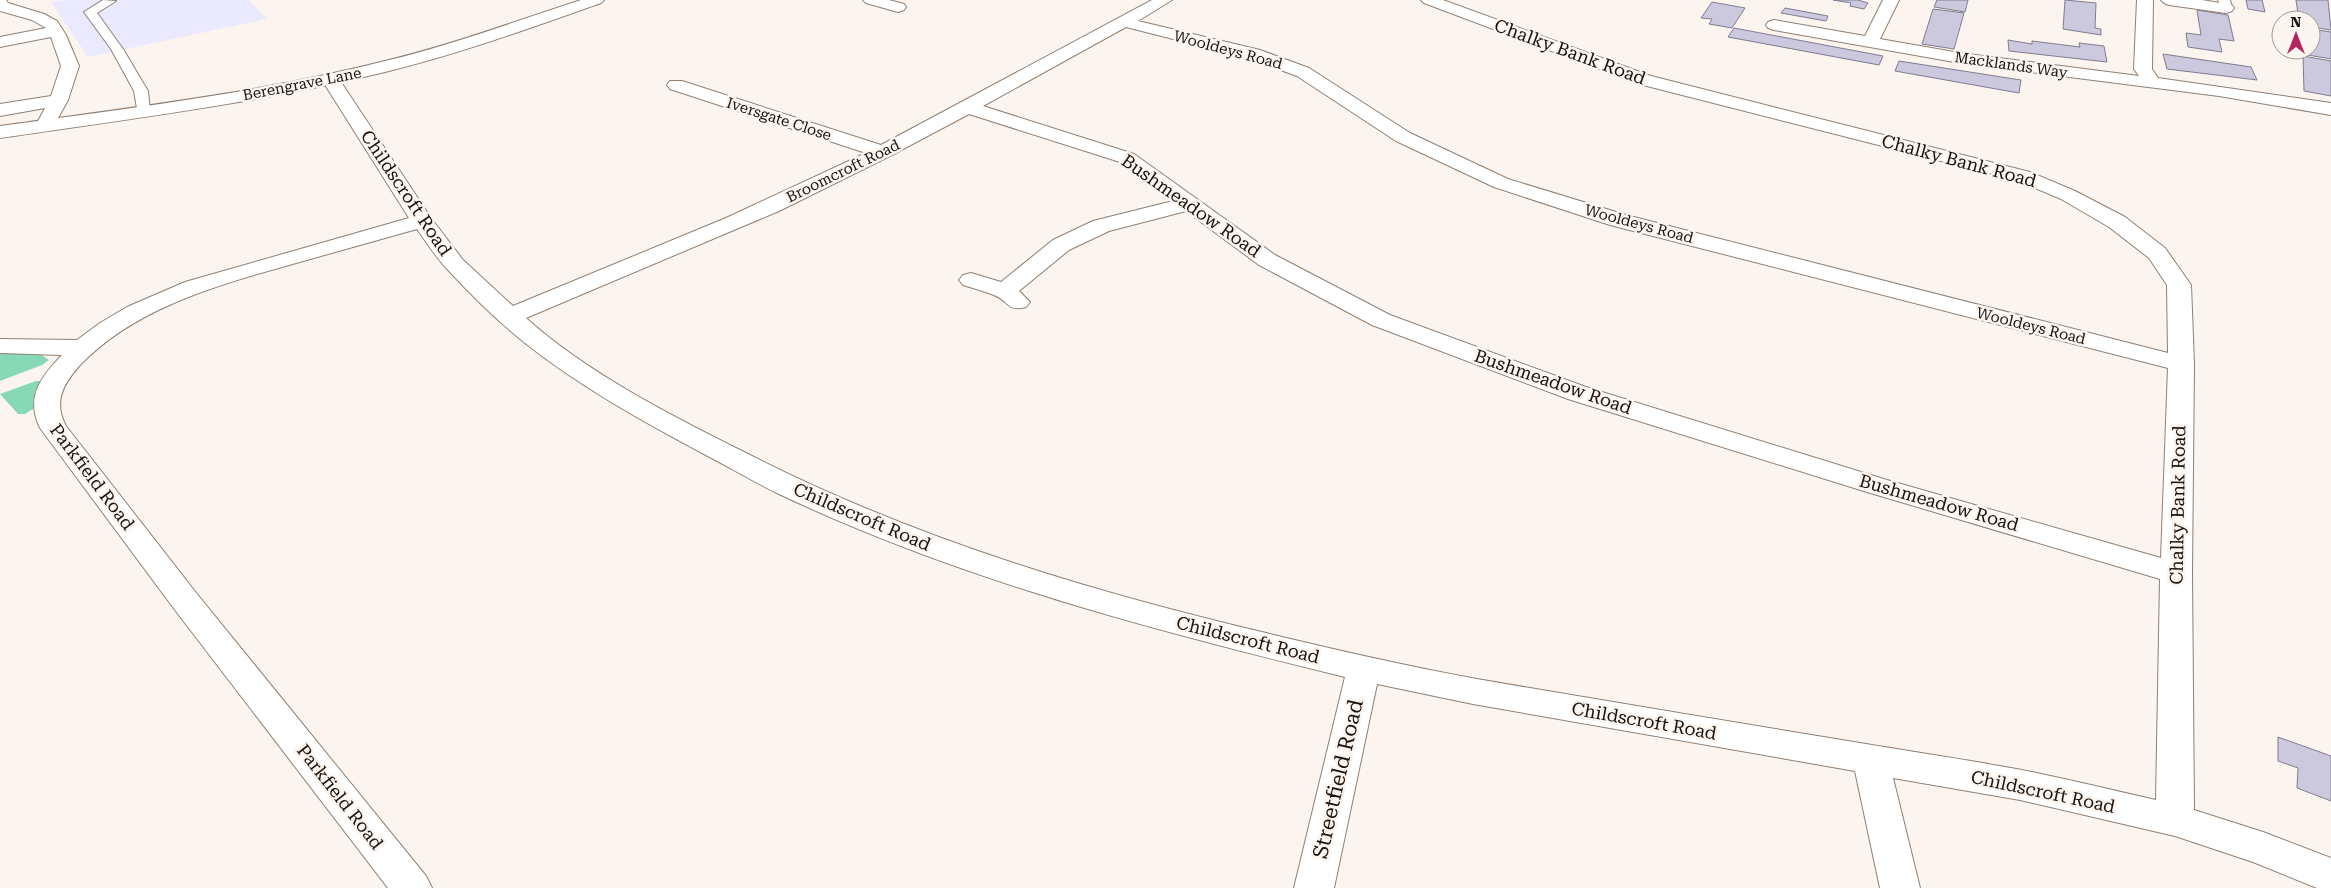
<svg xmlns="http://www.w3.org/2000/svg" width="2331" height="888" font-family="'Roboto Serif',serif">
<rect width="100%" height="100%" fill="#fcf4ee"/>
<path fill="#ebe9ff" d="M 65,0 L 249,0 L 267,19 L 88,57 L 51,2 Z"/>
<path fill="#86d9b4" d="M 0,353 L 40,354 L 49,360 L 42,365 L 0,381 Z
M 36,381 L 41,381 L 33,409 L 25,414 L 18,414 L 0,394 Z"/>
<path fill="#ccc8dd" stroke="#807c90" d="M 1833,0 L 1858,0 L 1868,3 L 1864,9 L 1850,6 L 1851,3 Z
M 1937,0 L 1968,0 L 1965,12 L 1934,7 Z
M 2065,0 L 2096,3 L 2095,28 L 2101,29 L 2101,35 L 2063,29 Z
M 2246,0 L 2262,0 L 2265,12 L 2248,9 Z
M 2296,0 L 2328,0 L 2331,30 L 2311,27 L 2311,20 L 2299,20 Z
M 1712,2 L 1745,8 L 1732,28 L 1709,24 L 1712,19 L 1701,18 Z
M 1785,8 L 1828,16 L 1826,21 L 1781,13 Z
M 1933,9 L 1964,13 L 1954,49 L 1922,44 Z
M 2197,10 L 2228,15 L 2234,41 L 2219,39 L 2222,52 L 2188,47 L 2186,33 L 2201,35 Z
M 1734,28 L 1883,56 L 1879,65 L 1728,37 Z
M 2311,29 L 2331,32 L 2331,59 L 2302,54 L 2301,50 L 2311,50 Z
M 2008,40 L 2032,44 L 2032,41 L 2080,47 L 2079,43 L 2104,46 L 2107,62 L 2009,51 Z
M 2163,54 L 2251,67 L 2257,80 L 2167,69 Z
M 2303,56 L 2331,61 L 2331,96 L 2304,91 Z
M 1899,61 L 2021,80 L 2019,93 L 1895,71 Z
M 2278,737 L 2331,756 L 2331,801 L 2297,788 L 2298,768 L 2278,761 Z"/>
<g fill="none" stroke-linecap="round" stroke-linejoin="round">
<defs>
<path id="service" d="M 103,0 L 116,1 L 97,13 L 123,49 L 148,91 L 150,111 L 148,114 L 138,114 L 134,91 L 111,49 L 84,12 Z
M 2218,0 L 2230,0 L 2232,8 L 2230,10 L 2222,10 Z"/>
<path id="minor" d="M 0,0 L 6,0 L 8,3 L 44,14 L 57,21 L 66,35 L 79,66 L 68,100 L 52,129 L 45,131 L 38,129 L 36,125 L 45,108 L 0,116 L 0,104 L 51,96 L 61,66 L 51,37 L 0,47 L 0,37 L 46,28 L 32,20 L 0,11 Z
M 863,0 L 889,0 L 904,4 L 906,7 L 904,10 L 898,12 L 866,3 Z
M 1152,0 L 1172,0 L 1138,21 L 1260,50 L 1309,68 L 1410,133 L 1508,179 L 1626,215 L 2168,353 L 2167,285 L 2149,258 L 2109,227 L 2061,199 L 2016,180 L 1639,84 L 1424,3 L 1421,0 L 1443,0 L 1651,76 L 2030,172 L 2075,191 L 2125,217 L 2165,248 L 2191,285 L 2194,364 L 2192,573 L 2194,810 L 2263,832 L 2331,858 L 2331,888 L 2317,888 L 2253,862 L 2175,836 L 2020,800 L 1893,778 L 1920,888 L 1880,888 L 1855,771 L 1473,704 L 1377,684 L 1334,888 L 1294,888 L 1345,677 C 1153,630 958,579 779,494 C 754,482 729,467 704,454 C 644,422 579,386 525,343 C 499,322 472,296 449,271 C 437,259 427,243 417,229 C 374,241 332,253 289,265 C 215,286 135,308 80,365 C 63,384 53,402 66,426 L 197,594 L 426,876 L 432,888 L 388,888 L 175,610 L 40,428 C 25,397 41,377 62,355 L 0,353 L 0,339 L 77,340 L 100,323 L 127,307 L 185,282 L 409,218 L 322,80 L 325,76 L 337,76 L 431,218 L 463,260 L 513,306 L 726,218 L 866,153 L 670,89 L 667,85 L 670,81 L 682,81 L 881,145 ZM 1126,27 L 1248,58 L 1297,76 L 1396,141 L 1494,187 L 1610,225 L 2168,368 L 2161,558 L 1887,480 L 1586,387 L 1390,315 L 1275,255 L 1134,154 L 983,106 ZM 969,114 L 1120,162 L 1173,201 L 1093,221 L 1053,240 L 1001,282 L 971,273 L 963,275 L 959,280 L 963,285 C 973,288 984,291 994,295 C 1009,301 1007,312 1026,307 L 1030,302 L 1019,291 L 1069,250 L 1109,231 L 1186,211 L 1259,265 L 1372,325 L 1568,399 L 1867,492 L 2160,579 L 2156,800 C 2112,790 2067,779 2022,770 C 1968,760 1914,752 1860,743 C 1732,722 1605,701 1477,679 C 1406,666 1336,650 1266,633 C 1088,591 910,537 746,453 C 672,416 587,373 526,318 L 779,211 L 890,156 Z
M 1883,0 L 1899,0 L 1880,39 L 1960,53 L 2139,76 L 2134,69 L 2137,0 L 2153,0 L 2152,69 L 2158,78 L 2331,103 L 2331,115 L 2219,96 L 1960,63 L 1774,30 L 1768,28 L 1766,25 L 1768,22 L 1774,20 L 1865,36 Z
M 2161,0 L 2202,0 L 2232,5 L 2234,8 L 2232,11 L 2226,13 L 2169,5 L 2164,3 Z"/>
<path id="tertiary" d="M 581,0 L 604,0 L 601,3 C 530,28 459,54 385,72 C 258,103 129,119 0,138 L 0,126 C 129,108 259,93 385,61 C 452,45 516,21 581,0 Z"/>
</defs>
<use href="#service" stroke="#917f72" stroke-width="2"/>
<use href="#minor" stroke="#917f72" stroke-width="2"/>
<use href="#tertiary" stroke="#917f72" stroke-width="2"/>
<use href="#service" fill="#fff" fill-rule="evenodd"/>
<use href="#minor" fill="#fff" fill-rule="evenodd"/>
<use href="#tertiary" fill="#fff" fill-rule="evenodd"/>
</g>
<g text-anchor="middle" stroke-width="5" stroke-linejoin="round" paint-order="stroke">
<g font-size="15" fill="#19120d" stroke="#fcf4ee">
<text transform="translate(1228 50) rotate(15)" y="5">Wooldeys Road</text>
<text transform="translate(2011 65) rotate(8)" y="5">Macklands Way</text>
<text transform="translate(302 84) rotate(-11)" y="5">Berengrave Lane</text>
<text transform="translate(779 119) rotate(18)" y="5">Iversgate Close</text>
<text transform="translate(843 171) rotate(-26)" y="5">Broomcroft Road</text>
<text transform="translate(1639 224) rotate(15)" y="5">Wooldeys Road</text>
<text transform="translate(2031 326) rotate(14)" y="5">Wooldeys Road</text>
</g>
<g font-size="18" fill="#19120d" stroke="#fcf4ee">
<text transform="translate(1570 52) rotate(20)" y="6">Chalky Bank Road</text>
<text transform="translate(1959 161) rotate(15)" y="6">Chalky Bank Road</text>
<text transform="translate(406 193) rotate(56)" y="6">Childscroft Road</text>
<text transform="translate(1191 206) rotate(35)" y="6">Bushmeadow Road</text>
<text transform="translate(1553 382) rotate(19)" y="6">Bushmeadow Road</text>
<text transform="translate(92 477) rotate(53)" y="6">Parkfield Road</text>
<text transform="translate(1939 503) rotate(16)" y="6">Bushmeadow Road</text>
<text transform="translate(2178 505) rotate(-89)" y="6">Chalky Bank Road</text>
<text transform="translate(862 517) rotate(23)" y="6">Childscroft Road</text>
<text transform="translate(1248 640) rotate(14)" y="6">Childscroft Road</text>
<text transform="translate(1644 721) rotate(10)" y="6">Childscroft Road</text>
<text transform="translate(2043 792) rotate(12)" y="6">Childscroft Road</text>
<text transform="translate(340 797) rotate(52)" y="6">Parkfield Road</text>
</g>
<g font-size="21" fill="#19120d" stroke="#fcf4ee">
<text transform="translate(1338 779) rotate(-77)" y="7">Streetfield Road</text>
</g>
</g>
<g transform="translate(2296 35)"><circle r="24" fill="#fcf4ee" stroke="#a19a94"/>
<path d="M0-4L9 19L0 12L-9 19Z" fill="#b3265f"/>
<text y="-8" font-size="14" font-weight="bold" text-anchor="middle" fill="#19120d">N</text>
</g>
</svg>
